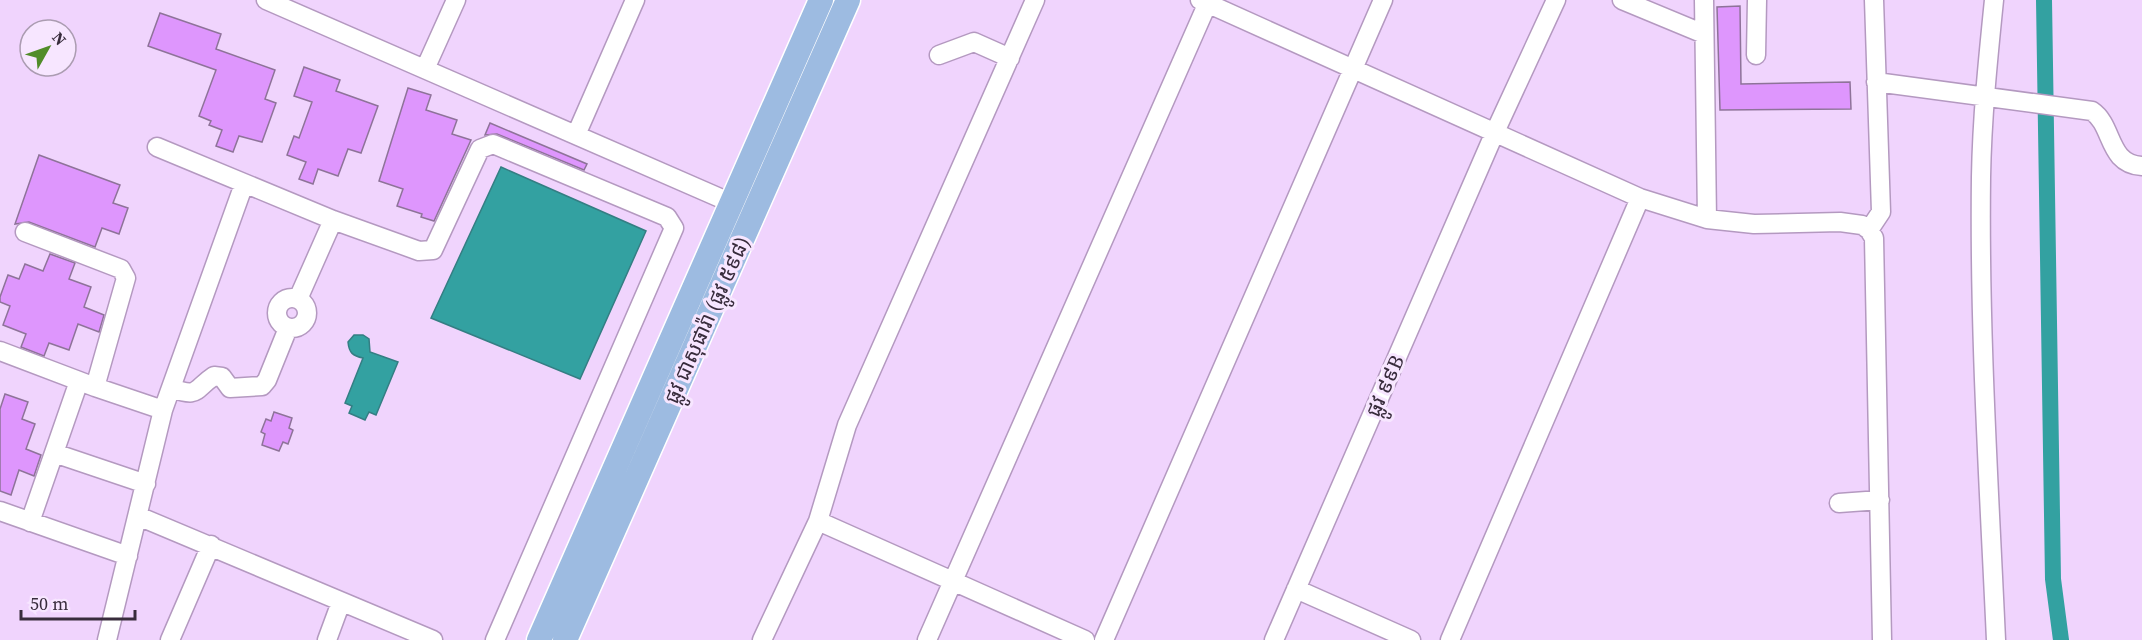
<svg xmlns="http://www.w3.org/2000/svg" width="2142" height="640" font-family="'Source Serif 4','Noto Sans Khmer',serif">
<rect width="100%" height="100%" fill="#f0d4fd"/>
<path fill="#33a1a1" stroke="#347e83" stroke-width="1.5" d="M 501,167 L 646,231 L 580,379 L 431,318 Z
M 354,335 L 363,335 L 369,339 L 370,352 L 398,362 L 376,415 L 369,412 L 365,420 L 349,413 L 352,406 L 345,403 L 363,358 C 353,356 349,353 348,342 Z"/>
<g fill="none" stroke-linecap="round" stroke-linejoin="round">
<path stroke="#33a1a1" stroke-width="16" d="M 2044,0 L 2053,579 L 2061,640"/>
</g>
<path fill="#de96fd" stroke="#8e7399" stroke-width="1.5" d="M 1740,6 L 1741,84 L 1850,82 L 1851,109 L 1720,110 L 1717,7 Z
M 160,13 L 221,34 L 216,49 L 275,70 L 265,99 L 276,103 L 262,142 L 239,136 L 233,152 L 216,146 L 222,130 L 209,125 L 211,121 L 199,116 L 216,70 L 148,46 Z
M 304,67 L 340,80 L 336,91 L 378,106 L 361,153 L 348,149 L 338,176 L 318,169 L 313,184 L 299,179 L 306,162 L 287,155 L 294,136 L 299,138 L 312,102 L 294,96 Z
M 408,88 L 431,95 L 426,110 L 457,120 L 452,134 L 471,140 L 434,221 L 421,217 L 422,214 L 397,206 L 403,189 L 379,181 Z
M 490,123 L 587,164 L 584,170 L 497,134 L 485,135 Z
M 39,155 L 120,185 L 113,203 L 128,208 L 119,234 L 102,228 L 95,247 L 29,222 L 15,224 Z
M 50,254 L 75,263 L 69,279 L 91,287 L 84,307 L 104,315 L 99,332 L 78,324 L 69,350 L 49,343 L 44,356 L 21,347 L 26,334 L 3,325 L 10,306 L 0,302 L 0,297 L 8,275 L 19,279 L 25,264 L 43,271 Z
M 5,394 L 28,402 L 22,419 L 35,424 L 26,449 L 41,455 L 34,476 L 19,470 L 11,495 L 0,491 L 0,409 Z
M 274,412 L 292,418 L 289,428 L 293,430 L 288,444 L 283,442 L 279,451 L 262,445 L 265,434 L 261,432 L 266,419 L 271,421 Z"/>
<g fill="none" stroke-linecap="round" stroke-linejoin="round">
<defs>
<path id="minor" d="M 266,0 L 743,208
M 1200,0 L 1640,198 L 1707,219 L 1754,224 L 1840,222 L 1862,225 L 1869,230 L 1874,238 L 1882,640
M 1622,0 L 1704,34
M 1704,0 L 1707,219
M 1994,0 C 1988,59 1982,118 1981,177 C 1979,331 1989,486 1996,640
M 939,55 L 974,42 L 1010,58
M 1756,55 L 1757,0
M 425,69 L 456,0
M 1876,82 L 2092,111 C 2114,126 2107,164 2142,166
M 576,135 L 635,0
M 157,147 L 333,220 L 419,251 L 433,250 L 480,149 L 493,144 L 667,217 L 674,228 L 495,640
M 1869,230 L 1881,212 L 1874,0
M 25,232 L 121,269 L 126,278 L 95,387
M277 313a15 15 0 1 1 30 0a15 15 0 1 1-30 0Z
M 298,299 L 333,220
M 0,351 L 95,387 L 163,410
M 171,388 C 200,398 193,390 214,376 L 222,377 L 230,388 L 262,386 L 267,380 L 288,328
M 54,453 L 146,484
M 1839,503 L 1880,500
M 0,511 L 128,556
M 138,516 L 433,640
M 818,521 L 1085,640
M 30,522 L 79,381
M 1296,589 L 1411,640
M 107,640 L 163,410 L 244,184
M 170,640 L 211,545
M 327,640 L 341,602
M 762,640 L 818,521 L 847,425 L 1035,0
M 927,640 L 1209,0
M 1104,640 L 1383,0
M 1274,640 L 1495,132 L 1556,0
M 1450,640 L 1640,198"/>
<path id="major" d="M 539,640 L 821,0
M 565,640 L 848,0"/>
</defs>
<use href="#minor" stroke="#b499c0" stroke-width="21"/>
<use href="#major" stroke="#fff" stroke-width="27"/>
<use href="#minor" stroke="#fff" stroke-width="18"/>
<use href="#major" stroke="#9dbbe1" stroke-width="24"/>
</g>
<g text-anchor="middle" stroke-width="6" stroke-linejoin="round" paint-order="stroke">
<g font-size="21" fill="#382c3c" stroke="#f7e6ff">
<text transform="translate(707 320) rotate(-66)" y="7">ផ្លូវ ជាសុផារ៉ា (ផ្លូវ ៥៩៨)</text>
<text transform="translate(1385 386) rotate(-66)" y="7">ផ្លូវ ៩៩B</text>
</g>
</g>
<g transform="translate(48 48) rotate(50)"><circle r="28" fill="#f7e6ff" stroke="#ab9cb1" stroke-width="1.5"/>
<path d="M0-4.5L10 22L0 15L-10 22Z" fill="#518c29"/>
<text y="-9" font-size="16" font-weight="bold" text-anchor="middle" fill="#382c3c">N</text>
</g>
<path d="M21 610v9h114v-9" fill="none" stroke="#382c3c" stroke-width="3"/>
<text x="30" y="610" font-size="18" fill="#382c3c" stroke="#f7e6ff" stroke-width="4.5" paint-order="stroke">50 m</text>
</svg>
